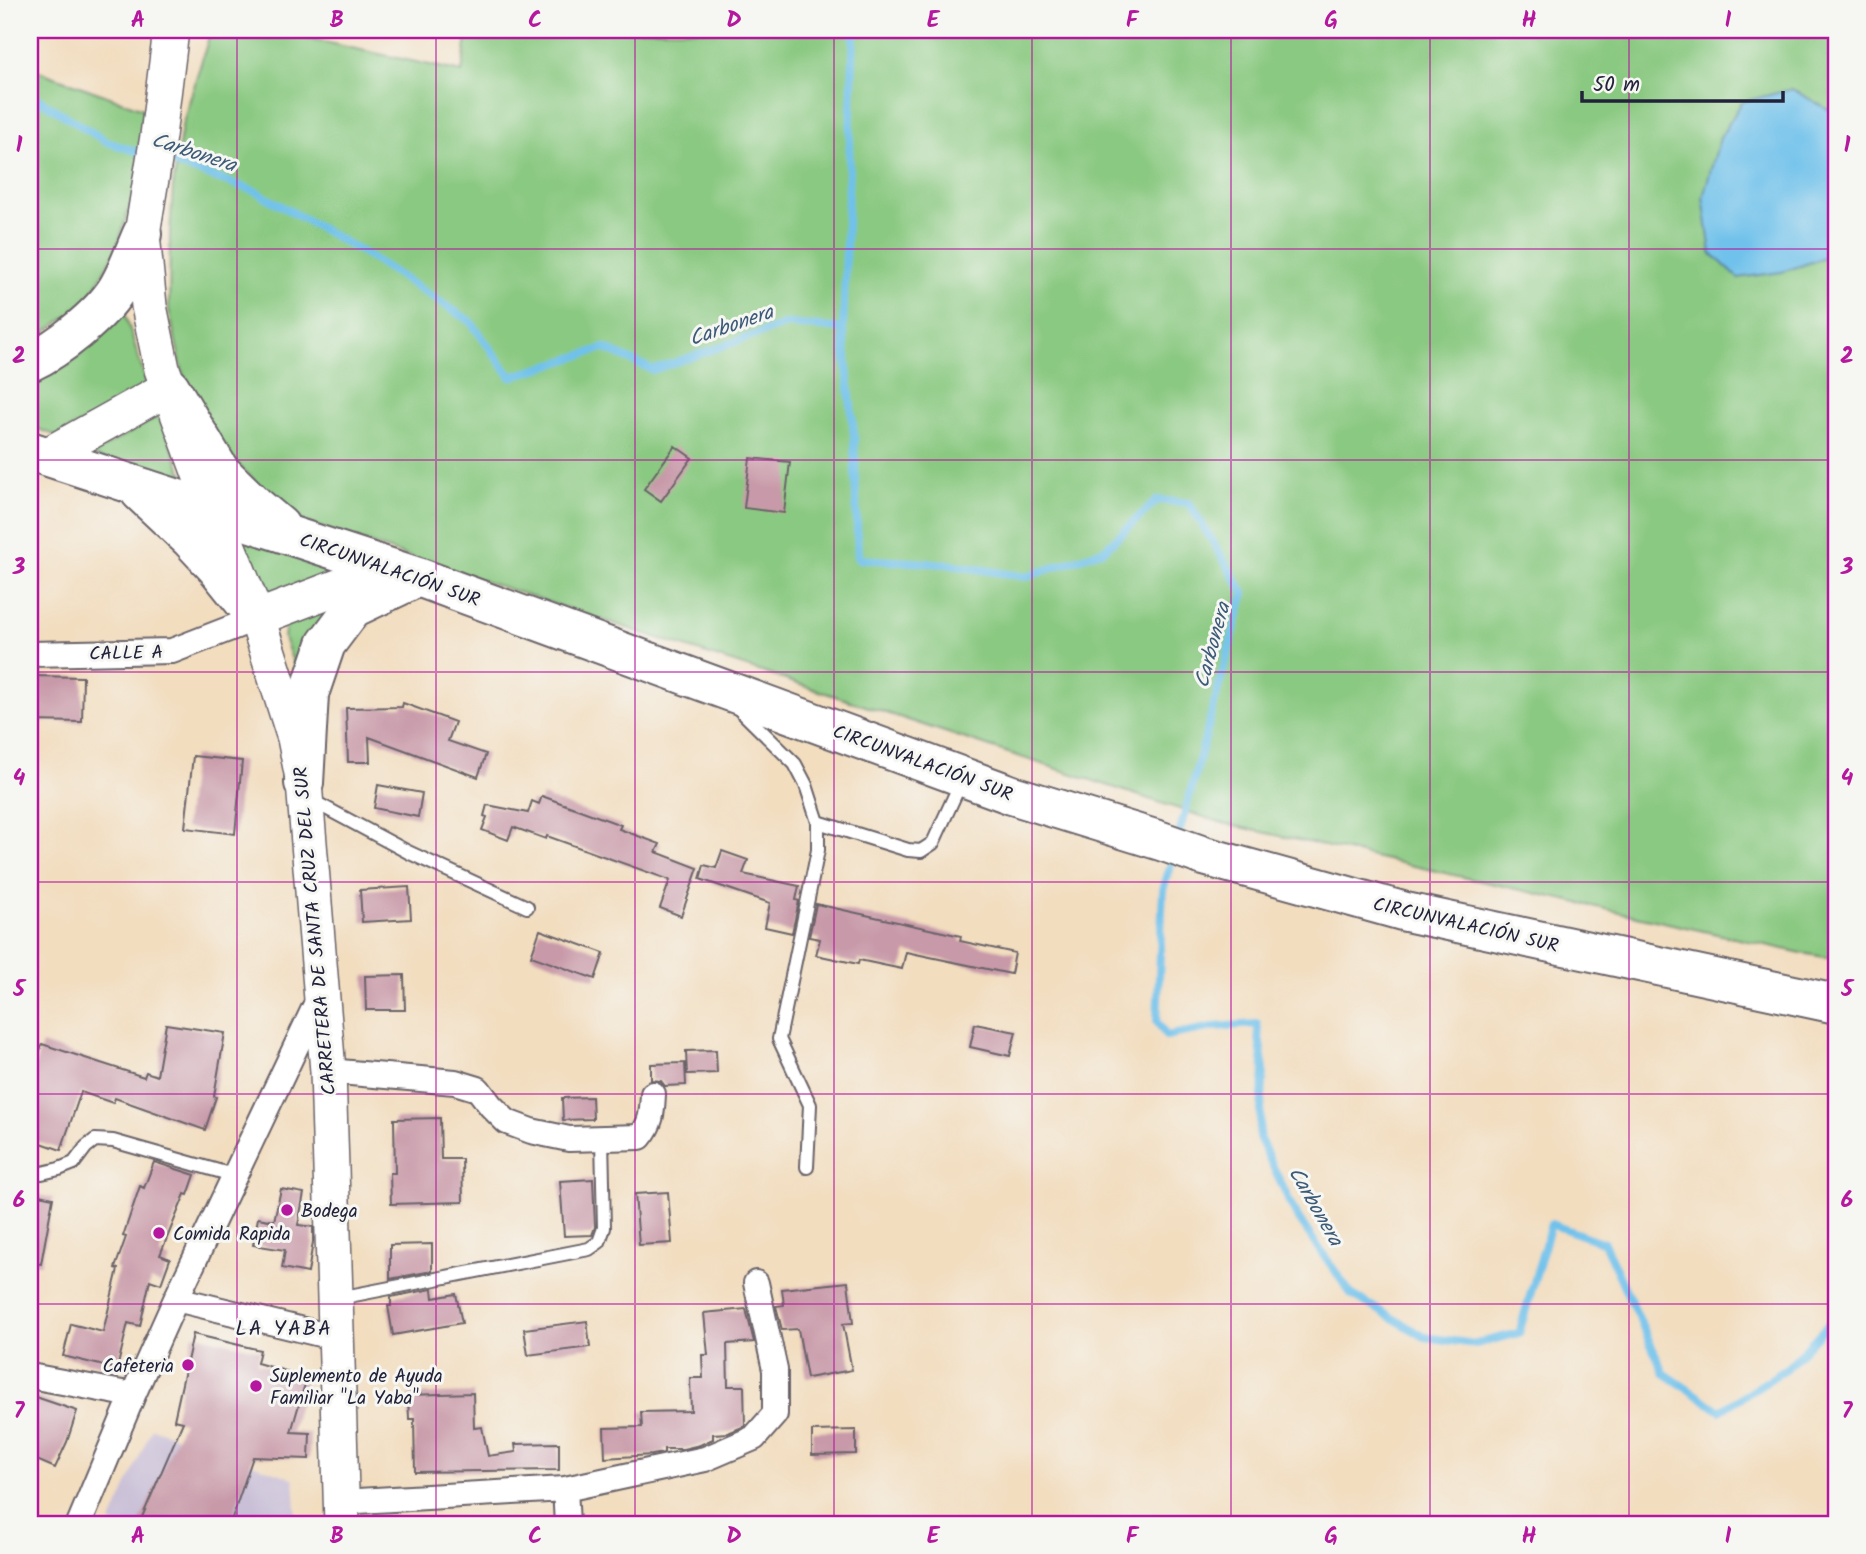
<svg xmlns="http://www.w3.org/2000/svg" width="1866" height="1554" font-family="Kalam,sans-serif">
<rect width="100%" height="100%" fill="#f6f6f2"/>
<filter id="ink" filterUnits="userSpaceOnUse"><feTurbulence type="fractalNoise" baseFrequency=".0143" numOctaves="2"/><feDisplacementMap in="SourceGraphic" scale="14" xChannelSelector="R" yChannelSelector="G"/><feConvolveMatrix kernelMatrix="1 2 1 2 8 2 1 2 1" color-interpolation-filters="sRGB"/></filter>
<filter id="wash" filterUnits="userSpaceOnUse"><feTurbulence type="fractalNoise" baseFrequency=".00686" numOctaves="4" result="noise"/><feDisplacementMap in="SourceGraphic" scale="28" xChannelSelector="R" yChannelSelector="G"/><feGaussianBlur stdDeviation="1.57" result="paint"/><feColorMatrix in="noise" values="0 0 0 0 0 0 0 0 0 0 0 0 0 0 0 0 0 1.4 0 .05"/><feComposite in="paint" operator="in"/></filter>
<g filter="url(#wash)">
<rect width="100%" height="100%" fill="#f2ddbf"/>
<path fill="#c9bfd7" d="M 152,1428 L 294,1479 L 297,1524 L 110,1524 Z"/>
<path fill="#8ac981" stroke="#56765e" stroke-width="2" d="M 211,30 L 269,30 L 462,72 L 468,30 L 1836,30 L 1836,109 L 1827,109 L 1792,89 L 1813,261 L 1836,254 L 1836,959 L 1801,953 L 1222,823 L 292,518 L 224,450 L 184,379 L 169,310 L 170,234 L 173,187 L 182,126 Z
M 30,68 L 143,109 L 137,182 L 116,250 L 86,304 L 30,342 Z
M 123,307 L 148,388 L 57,436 L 30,426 L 30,385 L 68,365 L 98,338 Z
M 159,416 L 188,486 L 91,455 Z
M 241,537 L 338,570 L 267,597 Z
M 350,597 L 300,681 L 284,638 L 286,622 Z"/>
<path fill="#6fc1eb" stroke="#487293" stroke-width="2" d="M 1792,89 L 1827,109 L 1836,109 L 1836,254 L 1782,272 L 1738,278 L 1711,253 L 1703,197 L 1720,138 L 1742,102 Z"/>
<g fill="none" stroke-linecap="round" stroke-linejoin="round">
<path stroke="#6fc1eb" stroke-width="8" d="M 30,94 L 107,142 L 148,155
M 163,160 L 255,191 L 362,252 L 470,321 L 511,377 L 604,348 L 653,370 L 787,324 L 843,329 L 854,435 L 858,559 L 947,564 L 1026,577 L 1104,550 L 1157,500 L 1189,503 L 1244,593 L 1178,838
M 843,329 L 854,30
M 1173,857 L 1163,890 L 1157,1021 L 1166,1036 L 1213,1027 L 1257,1024 L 1264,1070 L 1259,1137 L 1296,1215 L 1351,1294 L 1425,1337 L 1475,1344 L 1519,1333 L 1551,1224 L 1604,1243 L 1664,1373 L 1720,1411 L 1786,1369 L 1836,1316"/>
</g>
<g id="blocks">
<path fill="#c899a8" d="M 675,446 L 692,458 L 661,501 L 644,489 Z
M 750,458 L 790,462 L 784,513 L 744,508 Z
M 30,676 L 83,677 L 82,722 L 30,721 Z
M 403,703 L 455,722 L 448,741 L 486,754 L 478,777 L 369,737 L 370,762 L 348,762 L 346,708 L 402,707 Z
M 193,756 L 242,761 L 235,834 L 185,828 Z
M 378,785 L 422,793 L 418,817 L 374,808 Z
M 542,796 L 621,825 L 619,829 L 660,844 L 656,852 L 698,868 L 681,916 L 660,908 L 670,880 L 547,836 L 546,839 L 513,827 L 508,840 L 482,830 L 487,817 L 484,816 L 487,805 L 528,813 L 532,801 L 539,804 Z
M 722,851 L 748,860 L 743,874 L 799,886 L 796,900 L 799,901 L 792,933 L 765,927 L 770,903 L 700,879 L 704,865 L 716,868 Z
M 409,887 L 411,919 L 362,922 L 360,890 Z
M 816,904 L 961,936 L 960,941 L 1015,953 L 1011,974 L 906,952 L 902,969 L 859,960 L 858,964 L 816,955 L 820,939 L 809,937 Z
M 540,930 L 604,953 L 595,979 L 531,956 Z
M 404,975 L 405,1010 L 366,1010 L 365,976 Z
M 166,1024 L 225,1033 L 214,1096 L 216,1097 L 205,1130 L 115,1098 L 113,1103 L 81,1092 L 61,1150 L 30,1139 L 30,1080 L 42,1044 L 144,1077 L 146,1072 L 157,1076 Z
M 975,1024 L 1016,1032 L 1010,1056 L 970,1047 Z
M 716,1050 L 717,1073 L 687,1074 L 686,1051 Z
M 685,1063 L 686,1085 L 665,1086 L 661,1081 L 651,1080 L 651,1064 Z
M 592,1097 L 593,1119 L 563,1120 L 562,1098 Z
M 440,1118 L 441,1159 L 462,1159 L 463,1202 L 391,1204 L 390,1173 L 395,1173 L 394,1119 Z
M 154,1162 L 195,1175 L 188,1195 L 185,1194 L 160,1255 L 170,1259 L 161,1284 L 150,1280 L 140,1326 L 128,1323 L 117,1369 L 63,1356 L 71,1324 L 103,1332 L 118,1269 L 115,1268 L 126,1237 L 123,1236 L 140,1186 L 144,1188 Z
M 593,1179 L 595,1227 L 592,1235 L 564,1236 L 560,1181 Z
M 281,1189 L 304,1193 L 298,1225 L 313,1227 L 313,1242 L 308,1273 L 282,1268 L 285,1250 L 253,1245 L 258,1218 L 274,1221 Z
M 668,1192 L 672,1243 L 639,1245 L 635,1194 Z
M 30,1193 L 53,1198 L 41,1264 L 30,1263 Z
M 432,1244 L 432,1271 L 390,1279 L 390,1245 Z
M 848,1282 L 853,1323 L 843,1324 L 852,1370 L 807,1378 L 798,1329 L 782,1330 L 776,1306 L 784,1305 L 782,1289 Z
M 432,1289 L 433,1298 L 456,1294 L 462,1323 L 393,1335 L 388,1306 L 391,1306 L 391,1297 Z
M 746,1309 L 754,1342 L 727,1344 L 728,1386 L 744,1386 L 745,1426 L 728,1433 L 713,1434 L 713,1439 L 700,1445 L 683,1449 L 664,1449 L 664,1453 L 652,1455 L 605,1458 L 604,1428 L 642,1427 L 641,1412 L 691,1411 L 690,1378 L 703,1378 L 702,1355 L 708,1355 L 704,1313 Z
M 587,1321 L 590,1347 L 528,1355 L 524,1329 Z
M 193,1334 L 260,1350 L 257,1363 L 307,1377 L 291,1432 L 310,1433 L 309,1459 L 253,1457 L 230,1524 L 139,1524 L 183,1422 L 174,1420 Z
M 473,1393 L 474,1428 L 482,1427 L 488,1456 L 516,1452 L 515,1444 L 559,1443 L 559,1470 L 415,1472 L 414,1419 L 409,1419 L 408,1395 Z
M 30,1395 L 77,1411 L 67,1442 L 55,1468 L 30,1457 Z
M 856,1430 L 856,1454 L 812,1455 L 812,1431 Z"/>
</g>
</g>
<g filter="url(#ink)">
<use href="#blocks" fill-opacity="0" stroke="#6b6369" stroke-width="2"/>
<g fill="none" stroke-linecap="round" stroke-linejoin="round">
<defs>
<path id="lane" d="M 740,710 L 795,764 L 806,785 L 818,822 L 818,850 L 779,1039 L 810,1105 L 807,1167
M 309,799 L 408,852 L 527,907
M 818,822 L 908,850 L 921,851 L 933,843 L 961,782
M 30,1170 L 42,1173 L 59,1169 L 74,1163 L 86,1147 L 95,1140 L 113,1141 L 236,1176
M 339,1298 L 589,1249 L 599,1242 L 604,1228 L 602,1138"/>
<path id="street" d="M 30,654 L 172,651 L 257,618
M 328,1071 L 455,1082 L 478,1089 L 491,1106 L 507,1122 L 531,1131 L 569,1139 L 640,1137 C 652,1123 652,1112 653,1094
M 176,1299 L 336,1338
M 30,1376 L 133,1395
M 565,1489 L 567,1524
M 341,1502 L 565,1489 L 705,1459 L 754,1438 L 775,1414 L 775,1370 L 756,1283
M 79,1524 L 133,1395 L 176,1299 L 320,996"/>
<path id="secondary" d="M 171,30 L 158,136 L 142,234 L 149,306 L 162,369 L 213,510 L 257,618 L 295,738 L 304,783 L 328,1071 L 342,1524
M 46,456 L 170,387
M 257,618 L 390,567"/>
<path id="primary" d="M 30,362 C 58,349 100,316 117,289 C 127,273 134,252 142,234
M 170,387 L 220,471 L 255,505 L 280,526
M 30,451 L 418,577 L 1012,795 L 1161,841 L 1204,856 L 1406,912 L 1836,1004
M 140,492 L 191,540 L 216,567 L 257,618
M 304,783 L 309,694 L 326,644 L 353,608 L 418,577"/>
</defs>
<use href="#lane" stroke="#6b6369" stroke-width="16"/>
<use href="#street" stroke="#6b6369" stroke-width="28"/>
<use href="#secondary" stroke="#6b6369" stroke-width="38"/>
<use href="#primary" stroke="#6b6369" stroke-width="42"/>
<use href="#lane" stroke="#fff" stroke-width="12"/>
<use href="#street" stroke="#fff" stroke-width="24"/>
<use href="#secondary" stroke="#fff" stroke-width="35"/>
<use href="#primary" stroke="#fff" stroke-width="38"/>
</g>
</g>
<path fill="none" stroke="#b5179e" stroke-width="2" stroke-opacity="0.55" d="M 237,30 L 237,1524M 436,30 L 436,1524M 635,30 L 635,1524M 834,30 L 834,1524M 1032,30 L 1032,1524M 1231,30 L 1231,1524M 1430,30 L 1430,1524M 1629,30 L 1629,1524M 30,249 L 1836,249M 30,460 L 1836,460M 30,672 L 1836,672M 30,882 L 1836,882M 30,1094 L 1836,1094M 30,1304 L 1836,1304"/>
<g fill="#b5179e" stroke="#f6f6f2" stroke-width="2.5">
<circle cx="287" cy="1210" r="7"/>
<circle cx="159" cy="1233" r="7"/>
<circle cx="188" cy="1365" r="7"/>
<circle cx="256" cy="1386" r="7"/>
</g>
<g text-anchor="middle" stroke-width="6" stroke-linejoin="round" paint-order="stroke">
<g font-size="19" fill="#22223b" stroke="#f6f6f2">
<text transform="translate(390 569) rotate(19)" y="7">CIRCUNVALACIÓN SUR</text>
<text transform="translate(126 652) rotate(-1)" y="7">CALLE A</text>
<text transform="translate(923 762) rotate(20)" y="7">CIRCUNVALACIÓN SUR</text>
<text transform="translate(1466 924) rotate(13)" y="7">CIRCUNVALACIÓN SUR</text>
<text transform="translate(314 931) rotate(-95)" y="7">CARRETERA DE SANTA CRUZ DEL SUR</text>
</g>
<g font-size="19" fill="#22223b" stroke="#f6f6f2" text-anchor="start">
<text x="301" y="1217">Bodega</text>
<text x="173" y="1240">Comida Rapida</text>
<text x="174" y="1372" text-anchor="end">Cafeteria</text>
<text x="270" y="1382">Suplemento de Ayuda<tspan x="270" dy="22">Familiar "La Yaba"</tspan></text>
</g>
<g font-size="21" font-style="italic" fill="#3d5a79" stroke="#f6f6f2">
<text transform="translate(194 152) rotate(18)" y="7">Carbonera</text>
<text transform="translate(731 325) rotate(-19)" y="7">Carbonera</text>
<text transform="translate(1212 645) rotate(-75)" y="7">Carbonera</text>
<text transform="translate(1316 1206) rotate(60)" y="7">Carbonera</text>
</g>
<g font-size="21" letter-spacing="2" fill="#22223b" stroke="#f6f6f2">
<text x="284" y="1335">LA YABA</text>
</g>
</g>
<rect width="1866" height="1554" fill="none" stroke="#f6f6f2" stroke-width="77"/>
<path d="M1582 91v10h201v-10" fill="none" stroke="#22223b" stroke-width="3.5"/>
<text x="1593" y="91" font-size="21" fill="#22223b" stroke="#f6f6f2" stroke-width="5" paint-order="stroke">50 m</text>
<rect x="38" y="38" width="1790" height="1478" fill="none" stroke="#b5179e" stroke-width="2.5"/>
<g font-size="23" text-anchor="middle" font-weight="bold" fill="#b5179e">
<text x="138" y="27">A</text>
<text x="337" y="27">B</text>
<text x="535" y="27">C</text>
<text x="734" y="27">D</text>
<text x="933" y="27">E</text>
<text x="1132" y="27">F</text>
<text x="1331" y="27">G</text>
<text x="1529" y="27">H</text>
<text x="1728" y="27">I</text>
<text x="19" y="152">1</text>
<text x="1847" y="152">1</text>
<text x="19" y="363">2</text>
<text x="1847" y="363">2</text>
<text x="19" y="574">3</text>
<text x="1847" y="574">3</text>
<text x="19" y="785">4</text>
<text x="1847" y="785">4</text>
<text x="19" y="996">5</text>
<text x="1847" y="996">5</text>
<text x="19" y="1207">6</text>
<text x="1847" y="1207">6</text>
<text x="19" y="1418">7</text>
<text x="1847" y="1418">7</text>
<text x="138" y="1543">A</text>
<text x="337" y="1543">B</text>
<text x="535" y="1543">C</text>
<text x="734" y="1543">D</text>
<text x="933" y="1543">E</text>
<text x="1132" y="1543">F</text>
<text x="1331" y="1543">G</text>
<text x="1529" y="1543">H</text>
<text x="1728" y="1543">I</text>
</g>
</svg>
